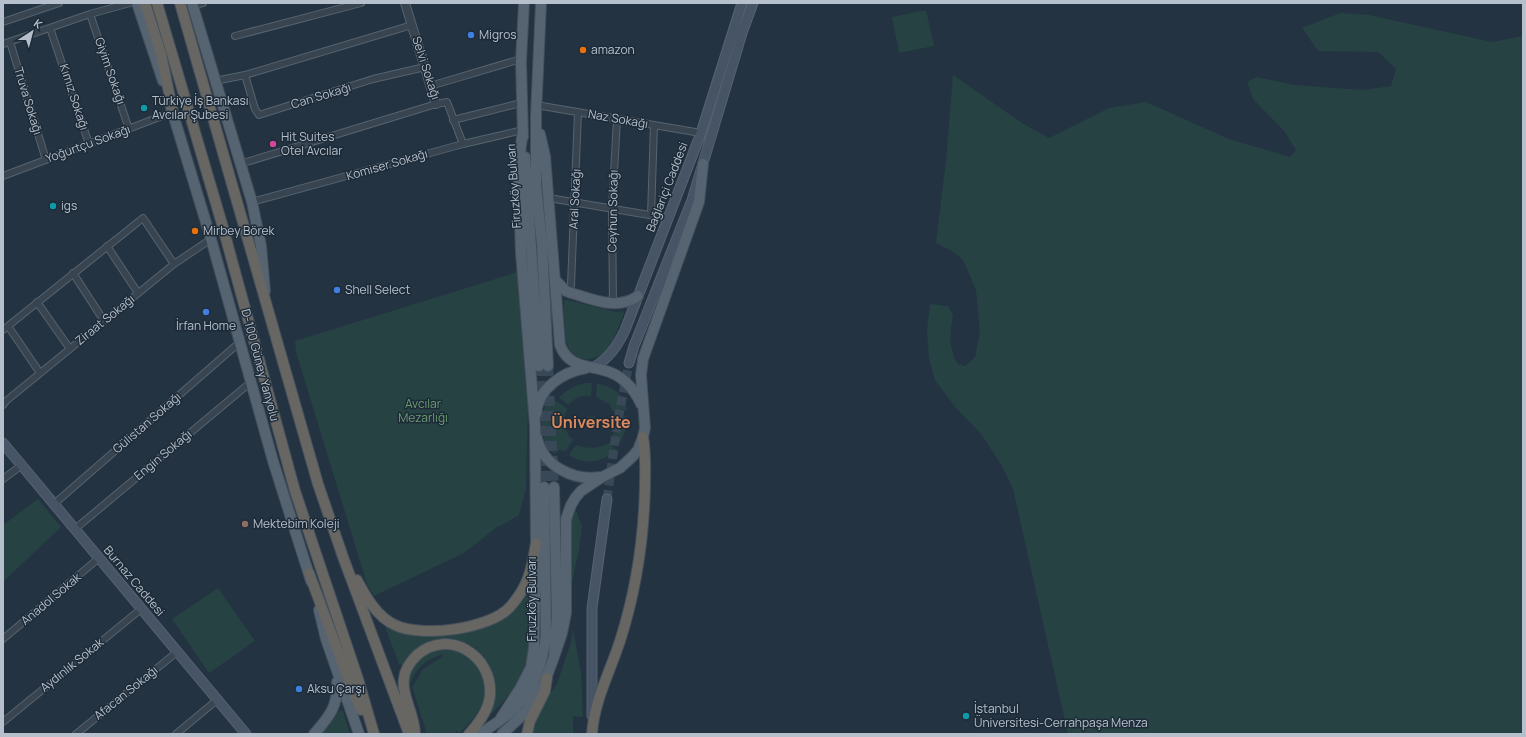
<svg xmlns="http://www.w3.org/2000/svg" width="1526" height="737" font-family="Manrope,sans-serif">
<rect width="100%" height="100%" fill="#233342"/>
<path fill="#264243" d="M 926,10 L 934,46 L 899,53 L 892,17 Z
M 1340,13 L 1369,15 L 1492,42 L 1523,36 L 1523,734 L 1068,734 L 1013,489 L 1002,466 L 981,434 L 955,407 L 935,380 L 929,358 L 927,330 L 930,304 L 948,306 L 953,315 C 950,333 948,348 958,364 L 965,366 L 975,357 L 980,332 L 976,290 L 963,260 L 952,251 L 936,243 L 946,160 L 953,75 L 1022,123 L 1049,138 L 1109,108 L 1146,102 L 1229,139 L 1290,157 L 1296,150 L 1284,131 L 1253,99 L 1247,82 L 1257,77 L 1294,85 L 1363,90 L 1391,86 L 1396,69 L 1378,52 L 1318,51 L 1302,28 Z
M 518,272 L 528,405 L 526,489 L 519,515 L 508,522 L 497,527 L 464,553 L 374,596 L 367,584 L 296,352 L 295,341 Z
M 565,300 L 567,300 L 616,312 L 623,311 L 624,313 C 619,325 615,340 607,350 C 596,362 575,363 568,346 C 565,340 565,332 565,325 C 564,317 562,307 565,300 Z
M 587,383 L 592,383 L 591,396 C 582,395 574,398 569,405 L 559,398 C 566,390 576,385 587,383 Z
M 597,384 C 611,385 625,395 627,410 L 615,414 L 609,404 L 596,397 Z
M 548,399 L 558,402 L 567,409 C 562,421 564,431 573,440 L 566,451 L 559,450 L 554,454 C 539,439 539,417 548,399 Z
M585 422a6 6 0 1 1 12 0a6 6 0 1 1-12 0Z
M 626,416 L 626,430 L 619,445 L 611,437 L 616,429 L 617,418 Z
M 609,443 L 616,450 C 604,462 583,466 569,455 L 576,445 C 588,449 597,449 609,443 Z
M 38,499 L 61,527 L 3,582 L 3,525 Z
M 575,508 L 582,526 L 579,550 L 572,582 C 571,565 566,521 575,508 Z
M 532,587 C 531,644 535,674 489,716 L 488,715 C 518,654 440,607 403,665 L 399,664 L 385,627 C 406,636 420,636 442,634 C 486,631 507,627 532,587 Z
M 218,588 L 255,641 L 209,673 L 172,619 Z
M 573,629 L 581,672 L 583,717 L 573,716 L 573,734 L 530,734 L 536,715 L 557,684 L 571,642 Z
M 440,649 C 458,649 469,653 479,669 C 481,672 484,676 485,679 C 491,699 472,722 459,733 L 457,731 L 453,734 L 427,734 L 412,687 L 423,669 L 442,657 L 442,654 C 421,663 417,668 408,688 C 409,665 419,656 440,649 Z
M 340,710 L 343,711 L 350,734 L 321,734 L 327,728 Z"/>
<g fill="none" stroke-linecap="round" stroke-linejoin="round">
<path stroke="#394857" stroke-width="9" stroke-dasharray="9 4.5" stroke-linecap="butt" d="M 607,499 L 617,425 L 629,363"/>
<path stroke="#394857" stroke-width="10" stroke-dasharray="10 5" stroke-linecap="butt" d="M 539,366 L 544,487
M 548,366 L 554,487"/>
<defs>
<path id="minor" d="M 193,6 L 203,3
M 90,14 L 129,129
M 3,22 L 59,3
M 50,28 L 89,144
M 235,36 L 361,3
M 10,42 L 46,160
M 3,44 L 90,14 L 130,3
M 245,75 L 255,109 L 259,115 L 373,79 L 425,67
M 215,81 L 245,75 L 412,25
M 430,86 L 521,59
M 536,105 L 701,133
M 453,120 L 521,103
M 240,164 L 436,104 L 447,102 L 463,144
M 3,176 L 173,112
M 549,198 L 667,218
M 252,202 L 463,144 L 523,130
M 651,215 L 654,125
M 107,246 L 138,293
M 73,273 L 104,321
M 571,285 L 578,112
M 37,302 L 70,349
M 613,304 L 612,209 L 617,119
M 8,326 L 40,373
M 3,330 L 143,218 L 174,264
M 3,405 L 6,401 L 174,264 L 211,239
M 3,479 L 22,465
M 54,504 L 240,342
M 75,529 L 251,382
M 3,639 L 99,558
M 3,722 L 141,609
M 76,734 L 177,652
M 176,734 L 217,700"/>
<path id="tertiary" d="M 405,3 L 436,104"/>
<path id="secondary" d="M 629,363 L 634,346 L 692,200 L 743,30 L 753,3
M 593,368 C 609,358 617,347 625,330 L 701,133 L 742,3
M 3,443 L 246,734
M 592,716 L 592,608 L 607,499"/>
<path id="primary" d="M 137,3 L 163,81
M 192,3 L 252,202 L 261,246 L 265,291
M 541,3 L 536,115 L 536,186 L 542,244 L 548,366
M 170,104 L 211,239 L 273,461 L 311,581
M 540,134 L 545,156 L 560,345 C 568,366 584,365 603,370 C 621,374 634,388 641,404
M 523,137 L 521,61 L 524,3
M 525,157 L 539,366
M 556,281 L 566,291 L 571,293 C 593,299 617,311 638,296
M 536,414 C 538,388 563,372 586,368
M 537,438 C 543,466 573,481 600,477
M 319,610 L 326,639 L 359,734
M 554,657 L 562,633 L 566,613 L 566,520 C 569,509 572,500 581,491 L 602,477 L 620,468 L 632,457 L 638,450 L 643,437 L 645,428 L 641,375 L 643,359 L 699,202 L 703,164
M 501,718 L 521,687 L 531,667 L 534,648 L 536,543 L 535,425 L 521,253 L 519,194 L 519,161 L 523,130
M 314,734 C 330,716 338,706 337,682
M 480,734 C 493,725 510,715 519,704 C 536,685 543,660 546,636 L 544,487
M 502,734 L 526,712 L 538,694 L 544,684 L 554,657 L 557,616 L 554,487"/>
<path id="trunk" d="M 145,3 L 161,54 L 173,112
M 157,3 L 222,224 L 295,491 L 358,679 L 374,734
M 180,3 L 318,484 L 343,557 L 409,734
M 309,573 L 352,689 L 361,710
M 357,580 C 366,597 377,617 395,625 C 422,638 490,629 510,607 C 528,587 532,569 536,543
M 415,734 C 415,715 401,695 404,678 C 405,669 411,661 417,655 C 448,628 493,655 490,695 C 489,710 479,723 469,734
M 527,734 L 530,721 L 545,691 L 547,678
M 592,734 C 594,701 610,672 620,641 C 636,591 644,537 645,485 C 645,469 646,453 643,437"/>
</defs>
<use href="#minor" stroke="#56636f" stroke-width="8"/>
<use href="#tertiary" stroke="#56636f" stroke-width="10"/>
<use href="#secondary" stroke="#56636f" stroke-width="11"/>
<use href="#primary" stroke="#424e5b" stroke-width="12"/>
<use href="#trunk" stroke="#43505c" stroke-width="12"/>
<use href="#minor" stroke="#384551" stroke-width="6"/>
<use href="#tertiary" stroke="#384551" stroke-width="8"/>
<use href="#secondary" stroke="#465465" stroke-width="9"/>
<use href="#primary" stroke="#566472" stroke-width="10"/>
<use href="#trunk" stroke="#676663" stroke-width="10"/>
</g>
<g fill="#3f7fe0" stroke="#1d2a37" stroke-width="1.5">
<circle cx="471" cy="35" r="4"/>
<circle cx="337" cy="290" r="4"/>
<circle cx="206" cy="312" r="4"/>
<circle cx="299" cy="689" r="4"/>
</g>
<g fill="#e8710a" stroke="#1d2a37" stroke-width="1.5">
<circle cx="583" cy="50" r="4"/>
<circle cx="195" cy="231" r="4"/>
</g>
<g fill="#0f9aa8" stroke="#1d2a37" stroke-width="1.5">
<circle cx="144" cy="108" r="4"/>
<circle cx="53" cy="206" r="4"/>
<circle cx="966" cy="716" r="4"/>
</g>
<circle fill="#d1479c" stroke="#1d2a37" stroke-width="1.5" cx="273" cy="144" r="4"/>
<circle fill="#8d6e63" stroke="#1d2a37" stroke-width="1.5" cx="245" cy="524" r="4"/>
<g text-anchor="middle" stroke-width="3" stroke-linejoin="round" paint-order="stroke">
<g font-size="12" fill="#b5c0cc" stroke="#1d2a37" text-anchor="start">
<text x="479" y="39">Migros</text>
<text x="591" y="54">amazon</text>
<text x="152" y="105">Türkiye İş Bankası<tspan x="152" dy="14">Avcılar Şubesi</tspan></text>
<text x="281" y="141">Hit Suites<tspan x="281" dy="14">Otel Avcılar</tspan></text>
<text x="61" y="210">igs</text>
<text x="203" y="235">Mirbey Börek</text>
<text x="345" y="294">Shell Select</text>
<text x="206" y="330" text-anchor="middle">İrfan Home</text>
<text x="253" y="528">Mektebim Koleji</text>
<text x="307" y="693">Aksu Çarşı</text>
<text x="974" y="713">İstanbul<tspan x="974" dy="14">Üniversitesi-Cerrahpaşa Menza</tspan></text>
</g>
<g font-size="12" fill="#b5c0cc" stroke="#1d2a37">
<text transform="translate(426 68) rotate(72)" y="4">Selvi Sokağı</text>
<text transform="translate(110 71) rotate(71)" y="4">Giyim Sokağı</text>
<text transform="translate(321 96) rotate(-17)" y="4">Can Sokağı</text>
<text transform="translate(74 97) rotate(72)" y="4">Kımız Sokağı</text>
<text transform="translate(28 101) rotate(73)" y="4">Truva Sokağı</text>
<text transform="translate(618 119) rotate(10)" y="4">Naz Sokağı</text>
<text transform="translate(88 144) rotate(-20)" y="4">Yoğurtçu Sokağı</text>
<text transform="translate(387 165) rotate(-16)" y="4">Komiser Sokağı</text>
<text transform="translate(514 186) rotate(-94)" y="4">Firuzköy Bulvarı</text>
<text transform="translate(667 187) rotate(-69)" y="4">Bağlariçi Caddesi</text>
<text transform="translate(575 199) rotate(-87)" y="4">Aral Sokağı</text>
<text transform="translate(613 211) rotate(-89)" y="4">Ceyhun Sokağı</text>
<text transform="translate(105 320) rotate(-39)" y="4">Ziraat Sokağı</text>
<text transform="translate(260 365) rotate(75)" y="4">D-100 Güney Yanyolu</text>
<text transform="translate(147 423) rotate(-41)" y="4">Gülistan Sokağı</text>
<text transform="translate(163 455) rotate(-40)" y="4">Engin Sokağı</text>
<text transform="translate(134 581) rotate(50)" y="4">Burnaz Caddesi</text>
<text transform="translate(51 599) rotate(-40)" y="4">Anadol Sokak</text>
<text transform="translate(532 599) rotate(-90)" y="4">Firuzköy Bulvarı</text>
<text transform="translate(72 665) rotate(-39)" y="4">Aydınlık Sokak</text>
<text transform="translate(126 693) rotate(-39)" y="4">Afacan Sokağı</text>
</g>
<g font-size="12" fill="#6a9e71" stroke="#1d2a37">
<text x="423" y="408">Avcılar<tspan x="423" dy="14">Mezarlığı</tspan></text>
</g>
<g font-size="16" font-weight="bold" fill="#dd895e" stroke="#1d2a37">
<text x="591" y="428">Üniversite</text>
</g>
</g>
<rect width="1526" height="737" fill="none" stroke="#b5c0cc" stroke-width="8"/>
<g transform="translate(32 32) rotate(36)" stroke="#1d2a37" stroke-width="3" paint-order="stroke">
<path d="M0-3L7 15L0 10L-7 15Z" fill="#b5c0cc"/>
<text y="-6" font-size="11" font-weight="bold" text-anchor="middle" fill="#b5c0cc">K</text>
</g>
</svg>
